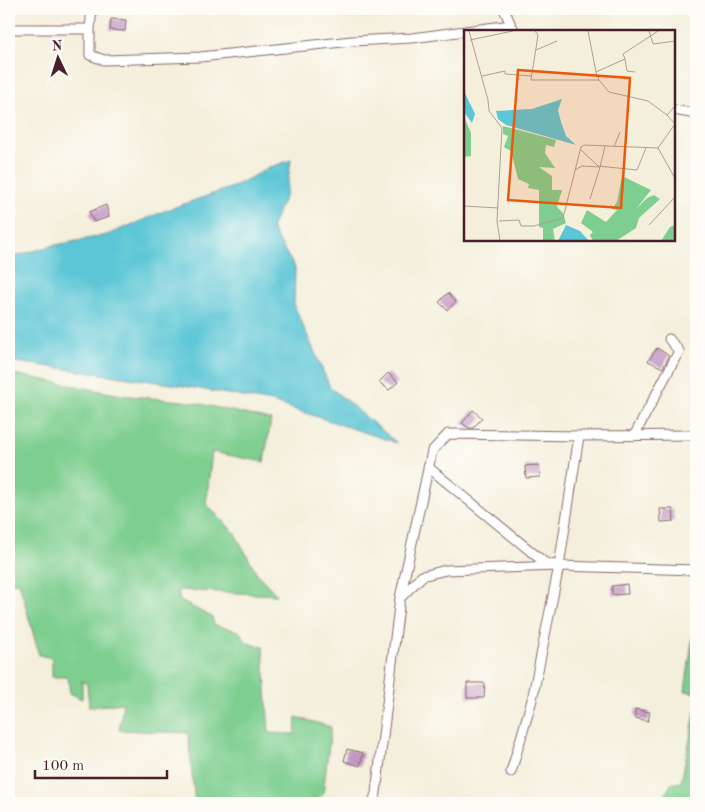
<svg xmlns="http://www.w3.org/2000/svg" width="705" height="812" font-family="'Old Standard TT',serif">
<rect width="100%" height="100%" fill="#fdfcf7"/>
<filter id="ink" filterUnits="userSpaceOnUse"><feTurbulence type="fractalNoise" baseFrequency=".02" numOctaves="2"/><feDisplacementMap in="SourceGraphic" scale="10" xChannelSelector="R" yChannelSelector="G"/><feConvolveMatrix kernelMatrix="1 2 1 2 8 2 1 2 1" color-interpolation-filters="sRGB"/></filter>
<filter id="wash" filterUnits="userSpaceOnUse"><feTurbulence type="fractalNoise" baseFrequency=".0096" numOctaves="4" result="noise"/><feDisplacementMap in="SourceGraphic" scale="20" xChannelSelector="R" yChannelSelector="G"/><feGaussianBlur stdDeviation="1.12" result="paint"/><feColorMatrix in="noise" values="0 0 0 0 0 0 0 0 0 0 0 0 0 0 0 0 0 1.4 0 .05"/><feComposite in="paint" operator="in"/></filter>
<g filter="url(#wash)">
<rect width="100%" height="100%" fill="#f4efdb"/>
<path fill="#7dce8f" stroke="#64765d" d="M 9,373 L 121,395 L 192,402 L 271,420 L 264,462 L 212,452 L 206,504 L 234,532 L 258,575 L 277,595 L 178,590 L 180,601 L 212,617 L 214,625 L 239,631 L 247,643 L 263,647 L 269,733 L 295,734 L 296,717 L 331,727 L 323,795 L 310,801 L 309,803 L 195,803 L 188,733 L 119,730 L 123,703 L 89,707 L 87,684 L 82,681 L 82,699 L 70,693 L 68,677 L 52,677 L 52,658 L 39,655 L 19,582 L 9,583 Z
M 696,612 L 696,693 L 685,691 Z
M 696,709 L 696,803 L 661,803 L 671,784 L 681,782 Z"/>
<path fill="#5bc6d6" stroke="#527280" d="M 291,160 L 286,194 L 271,228 L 295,268 L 294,305 L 330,387 L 397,443 L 272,402 L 172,384 L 9,361 L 9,258 L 51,246 L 107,235 L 167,210 L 233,187 L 271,167 Z"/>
<g id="blocks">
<path fill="#c197c4" d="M 111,19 L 126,20 L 125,31 L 110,30 Z
M 106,205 L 109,217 L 94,222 L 89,212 Z
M 448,293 L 456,302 L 447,310 L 439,302 Z
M 657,348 L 669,356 L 663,368 L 648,361 Z
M 388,373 L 398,382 L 389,390 L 379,382 Z
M 473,410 L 482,418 L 473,428 L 469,428 L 462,423 Z
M 539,465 L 540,477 L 526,478 L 525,466 Z
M 660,509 L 673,509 L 674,521 L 661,522 Z
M 627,584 L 628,594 L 612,595 L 612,586 Z
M 467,683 L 485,683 L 484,698 L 467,698 Z
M 635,709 L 650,712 L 648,721 L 635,718 Z
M 347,749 L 363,753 L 360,766 L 344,761 Z"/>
</g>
</g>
<g filter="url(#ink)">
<use href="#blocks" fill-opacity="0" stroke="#866869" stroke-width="1"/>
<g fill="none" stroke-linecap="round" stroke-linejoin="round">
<defs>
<path id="street" d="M 92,9 L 90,29 L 90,55 L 104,60 L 200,57 L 352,41 L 412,38 L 511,25 L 515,31
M 504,9 L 511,25
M 9,29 L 90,29
M 674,110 L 696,114
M 634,436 L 679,351 L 669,339
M 428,467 L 545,563 L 559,566 L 696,570
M 400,598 L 422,576 L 446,570 L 559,566 L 579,436
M 511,772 L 532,700 L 559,566
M 373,803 L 376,793 L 400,598 L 432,451 L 448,434 L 579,436 L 696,435"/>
</defs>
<use href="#street" stroke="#866869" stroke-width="11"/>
<use href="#street" stroke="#fff" stroke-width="9"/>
</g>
</g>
<g transform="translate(464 30)">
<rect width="211" height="211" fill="#f4efdb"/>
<path d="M 0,87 L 7,103 L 7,126 L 0,127 ZM 39,96 L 92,110 L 90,117 L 82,115 L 81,123 L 91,138 L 75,137 L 88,146 L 88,160 L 98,160 L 93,177 L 99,183 L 102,193 L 89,199 L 91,211 L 79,211 L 79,198 L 75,197 L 75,160 L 64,158 L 65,154 L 54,149 L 47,121 L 40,117 L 44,106 L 39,104 ZM 158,146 L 187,160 L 172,179 L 183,168 L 190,165 L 196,169 L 175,188 L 172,198 L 152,211 L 129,211 L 126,205 L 129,202 L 117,193 L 123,180 L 142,192 L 153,180 L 148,179 L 153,172 ZM 211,195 L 211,211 L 197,211 L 206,197 Z" fill="#7dce8f"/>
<path d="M 0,61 L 11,84 L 8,93 L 0,82 ZM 98,69 L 94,80 L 97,92 L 102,106 L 112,115 L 42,95 L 34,89 L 32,81 L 68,79 ZM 102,195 L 116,201 L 125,211 L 94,211 Z" fill="#5bc6d6"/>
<path fill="none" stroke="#b09c95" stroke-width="1" d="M 5,1 L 24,70 L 25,81 L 38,98 L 33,191 L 36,211M 71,1 L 74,5 L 67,50 L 135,50 L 145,62 L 184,71 L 203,85 L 212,75M 124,1 L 132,42M 185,1 L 189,14 L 212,11M 6,10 L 49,1M 72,20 L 93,11M 161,29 L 163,41 L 171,42M 18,46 L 41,41 L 41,44 L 68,46M 135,50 L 132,42 L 161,29 L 159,24 L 194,1M 150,117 L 156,102M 194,118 L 212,150M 117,120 L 134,136 L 173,140 L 182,118M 111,140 L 118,136 L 136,137 L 141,116M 126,169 L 136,137M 0,176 L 34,178M 35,191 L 55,190 L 57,196 L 70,196 L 99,188 L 117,117 L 120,115 L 194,118 L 211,94 L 203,85M 185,195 L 212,166"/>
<path fill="#e8590c" fill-opacity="0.15" stroke="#e8590c" stroke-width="2.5" d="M 54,40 L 166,48 L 157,178 L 44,170 Z"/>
<rect width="211" height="211" fill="none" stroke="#4a1f2b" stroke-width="2.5"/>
</g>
<rect width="705" height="812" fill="none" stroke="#fdfcf7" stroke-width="30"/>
<g transform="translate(58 58) rotate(356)" stroke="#fdfcf7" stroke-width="4" paint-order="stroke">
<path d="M0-4L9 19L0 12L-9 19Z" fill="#4a1f2b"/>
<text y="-8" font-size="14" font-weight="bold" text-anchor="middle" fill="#4a1f2b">N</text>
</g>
<path d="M35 770v8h132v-8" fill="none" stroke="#4a1f2b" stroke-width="2.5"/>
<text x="42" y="770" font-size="15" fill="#4a1f2b" stroke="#fdfcf7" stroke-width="4" paint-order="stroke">100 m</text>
</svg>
